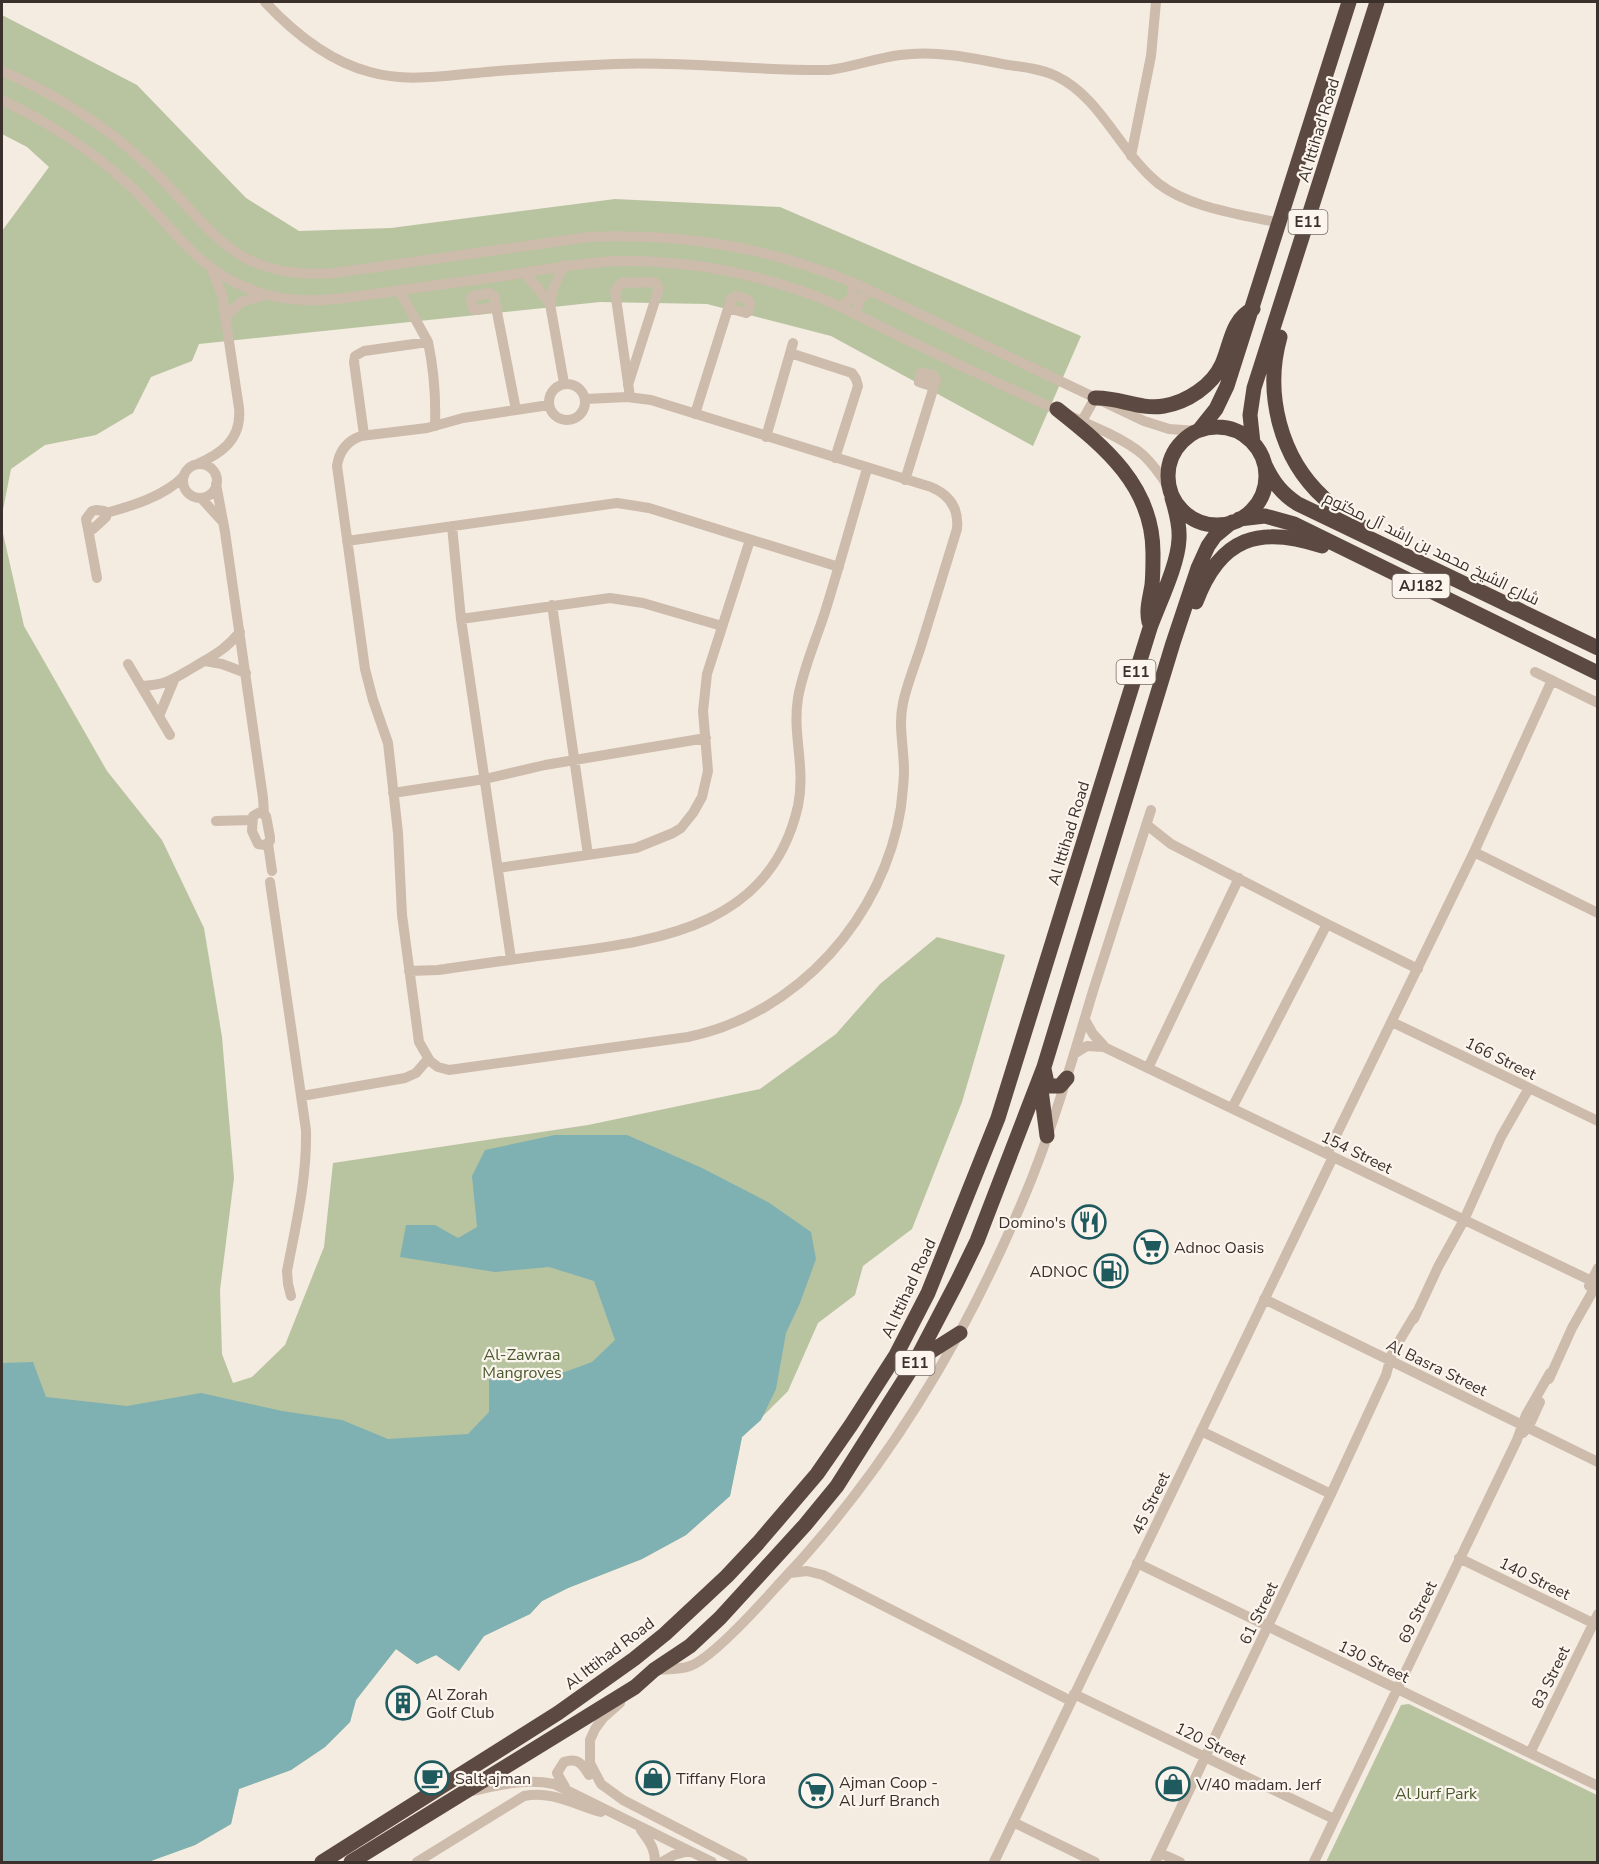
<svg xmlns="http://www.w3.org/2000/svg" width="1599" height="1864" font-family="'Nunito Sans',Cairo,sans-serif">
<rect width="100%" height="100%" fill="#f4ebe1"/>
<path fill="#b8c4a0" d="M 2,15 L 137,85 L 246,198 L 299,231 L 391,228 L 615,199 L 780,207 L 1081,336 L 1033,446 L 831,336 L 707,304 L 600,302 L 199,344 L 192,361 L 151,377 L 133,413 L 96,435 L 45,445 L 11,469 L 2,515 L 2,231 L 49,167 L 27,147 L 2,134 Z
M 2,529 L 24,626 L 107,771 L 162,840 L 204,928 L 222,1037 L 234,1178 L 220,1290 L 222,1354 L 233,1383 L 252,1377 L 285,1345 L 324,1247 L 333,1163 L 588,1125 L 760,1089 L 836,1034 L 880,984 L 937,937 L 1005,955 L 962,1102 L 912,1229 L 863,1266 L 855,1295 L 818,1323 L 788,1391 L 742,1437 L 730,1496 L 686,1535 L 642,1559 L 568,1588 L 542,1601 L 530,1614 L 484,1636 L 459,1671 L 436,1655 L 417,1664 L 396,1649 L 356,1700 L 350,1722 L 325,1747 L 291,1770 L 239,1789 L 231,1824 L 195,1845 L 148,1862 L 2,1862 Z
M 1409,1704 L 1597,1795 L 1597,1862 L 1326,1862 L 1401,1705 Z"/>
<path fill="#7fb0b2" d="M 555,1135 L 627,1135 L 702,1168 L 768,1202 L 811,1232 L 816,1259 L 800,1303 L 786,1333 L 776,1389 L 761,1420 L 742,1437 L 730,1496 L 686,1535 L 642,1559 L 568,1588 L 542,1601 L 530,1614 L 484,1636 L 459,1671 L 436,1655 L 417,1664 L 396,1649 L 356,1700 L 350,1722 L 325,1747 L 291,1770 L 239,1789 L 231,1824 L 195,1845 L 148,1862 L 2,1862 L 2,1363 L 33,1362 L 46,1397 L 127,1406 L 201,1393 L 282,1411 L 342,1420 L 388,1439 L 468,1434 L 489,1412 L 489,1378 L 517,1369 L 565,1372 L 592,1362 L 615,1340 L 594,1281 L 549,1267 L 495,1272 L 400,1257 L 406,1225 L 435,1225 L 458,1238 L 477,1227 L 472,1176 L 485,1150 Z"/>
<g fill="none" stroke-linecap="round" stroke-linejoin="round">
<path stroke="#cdbbac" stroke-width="10" d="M 265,2 C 294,33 328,61 370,72 C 408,83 448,75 487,72 C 530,68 572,66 615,64 C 686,61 757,71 829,70 C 853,67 876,58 900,55 C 936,50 973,58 1008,65 C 1024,67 1041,69 1056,76 C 1102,98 1120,153 1159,184 C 1190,208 1241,214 1279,223
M 2,71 C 53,93 102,123 143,161 C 211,223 227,281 334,273 L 589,237 C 684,233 766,247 854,283 L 1144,421 L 1169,429 L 1197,431
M 2,100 C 48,122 90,149 128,184 C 176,229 199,277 268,295 C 309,306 349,297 389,292 C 433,285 478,280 522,273 C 554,268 586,262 619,261 C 684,260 749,272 810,294 C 848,308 883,329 920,346 C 982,376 1045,405 1108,433 C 1140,449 1149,457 1169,488
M 1131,156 L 1151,56 L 1156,2
M 564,265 L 553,289 L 550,304 L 564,383
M 524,273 L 538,288 L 550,304
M 399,290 L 428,342
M 496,307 L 475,310 L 472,307 L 471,298 L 474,296 L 489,293 L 494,296 L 496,307 L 516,410
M 840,307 L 851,298 L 854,283
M 856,315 L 859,301 L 869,290
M 225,317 L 241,302 L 265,295
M 790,353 L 852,373 L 856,379 L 858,386 L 835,458
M549 402a18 18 0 1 1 36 0a18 18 0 1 1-36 0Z
M 628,385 L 658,291 L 658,286 L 654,282 L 621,283 L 615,291 L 630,397
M 549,405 L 463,418 L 427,428 L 361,436 C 347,441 339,452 337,466 L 365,669 L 373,700 L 388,743 L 398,833 L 402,915 L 419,1042 L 430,1061 L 438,1067 L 449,1070 L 688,1037 C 798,1014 884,917 901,807 C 902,795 904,783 904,771 C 904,748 898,726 903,703 C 907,684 915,665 921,646 C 933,607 945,568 957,529 C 959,509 950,495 931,487 L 651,400 L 627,397 L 586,399
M 695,414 L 731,299 L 737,296 L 748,300 L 750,303 L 749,311 L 746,313 L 728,308
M 1082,421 L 1095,398
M 364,435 L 354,362 L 355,356 L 364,351 L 428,342 C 434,370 436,397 435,426
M 766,437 L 793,343
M183 481a17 17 0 1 1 34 0a17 17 0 1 1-34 0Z
M 195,465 C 221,454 242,440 239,408 L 222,295 L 212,270
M 905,480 L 936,380 L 933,375 L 921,373 L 919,382 L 934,387
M 216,484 L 225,532 L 263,798 L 264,814
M 201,498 L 221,520
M 96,510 L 104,511 L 106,517 L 93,529 L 88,529 L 86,519 L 92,511 Z
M 106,513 C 132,506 165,496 184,476
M 452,526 L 461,619 L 511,959
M 88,529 L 97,578
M 347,541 L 617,503 L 649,508 L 839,567
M 552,605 L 588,855
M 461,619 L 610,598 L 643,603 L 722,626
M 205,661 L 222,664 L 246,673
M 128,664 L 170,735
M 1535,672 L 1598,703
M 141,686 C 167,685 173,679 194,667 C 214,655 225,650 240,632
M 159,716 L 174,680
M 393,793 L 485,779 L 545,765 L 706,738
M 260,812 L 266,816 L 270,837 L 270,841 L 265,845 L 258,844 L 252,831 L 253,816 Z
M 216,821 L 252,820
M 1147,825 L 1171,844 L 1327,924 L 1418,969
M 268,844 L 272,871
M 1474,852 L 1598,913
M 498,868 L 636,848 L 673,833 L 681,828 L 693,813 L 702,797 L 708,771 L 703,711 L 707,674 L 750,540
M 270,882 L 306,1130 C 307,1179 296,1224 287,1271 L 288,1284 L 291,1296
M 409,971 L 438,970 C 480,964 521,958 563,953 C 664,940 771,924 798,806 C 806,767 792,735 798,698 C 803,669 816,640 825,612 C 840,564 853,516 867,469
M 1085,1020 L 1093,1034 L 1104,1046
M 1392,1022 L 1598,1121
M 1074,1054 L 1087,1046 L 1104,1047 L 1598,1284
M 1148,1068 L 1239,878
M 302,1096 L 405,1078 L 416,1073 L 428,1059
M 1232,1108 L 1327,924
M 1327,1154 L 1474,852 L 1552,680
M 1589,1286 L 1598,1268
M 1264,1299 L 1598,1462
M 1414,1319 L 1438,1267 L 1464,1220 L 1501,1137 L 1529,1088
M 1549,1379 L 1572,1328 L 1598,1282
M 1201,1431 L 1331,1494
M 1523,1433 L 1530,1424 L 1540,1402
M 1459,1558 L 1597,1625
M 1137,1563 L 1598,1786
M 790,1573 L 807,1571 L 823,1575 L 1071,1701
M 655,1670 C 666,1669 679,1670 690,1666 C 712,1658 760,1605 777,1586 C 889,1469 972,1327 1032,1178 C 1056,1117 1074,1054 1093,991 C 1112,931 1132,870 1151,810
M 1074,1694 L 1334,1819
M 620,1703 L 603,1718 L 595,1729 L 590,1740 L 590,1763 L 601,1784 L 623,1800 L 743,1862
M 1530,1753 L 1598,1614
M 565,1787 L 557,1773 L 564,1762 C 578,1757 583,1765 589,1775
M 472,1791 C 500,1785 526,1778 554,1784 L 712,1862
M 1013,1822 L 1095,1862
M 641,1830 C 649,1841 655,1848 655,1862
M 1160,1853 L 1180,1862
M 417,1862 L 524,1796 C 552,1790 575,1805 601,1812
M 662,1862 L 674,1855 L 689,1851
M 994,1862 L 1333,1157
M 1155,1862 L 1331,1494 L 1386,1375 L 1392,1353 L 1416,1313
M 1314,1862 L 1517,1440 L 1526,1415 L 1550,1373"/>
<path stroke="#5c4a42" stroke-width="15" d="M 1280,337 C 1264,393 1280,458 1324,498 C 1335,509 1348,517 1361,526
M 1095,398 C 1119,397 1139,410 1164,406 C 1187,402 1212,386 1222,364 C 1231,344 1231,320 1253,309
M 1057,409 C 1105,447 1153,486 1153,553 C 1153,564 1153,575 1152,585 C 1150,598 1146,609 1149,622
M1168 476a49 49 0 1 1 98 0a49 49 0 1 1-98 0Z
M 1200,429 L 1216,409 L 1227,386 L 1349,2
M 1253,443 L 1250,415 L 1254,388 L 1377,2
M 1265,465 C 1273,482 1282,494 1298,504 L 1598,648
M 1239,519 L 1265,516 L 1294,524 L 1598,673
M 1196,602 C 1220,537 1260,525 1322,546
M 1044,1069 L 1047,1083 L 1051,1086 L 1060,1086 L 1067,1078
M 1040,1082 L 1047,1136
M 919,1359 L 960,1333
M 322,1862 L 558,1713 L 634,1659 L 665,1634 L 727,1576 L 758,1543 L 817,1474 L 851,1425 L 896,1355 L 928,1293 L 998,1118 L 1150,628 C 1159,603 1178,565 1179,539 C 1180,525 1176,511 1172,498
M 351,1862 L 635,1687 L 654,1670 L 690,1646 L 720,1618 L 805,1525 L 837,1486 L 913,1366 L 957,1282 L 977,1241 L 1044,1067 L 1173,643 L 1198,568 L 1208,546 L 1215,536 L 1232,522"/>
</g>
<defs>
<symbol id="restaurant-ring" viewBox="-11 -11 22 22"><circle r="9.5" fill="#fbf5ee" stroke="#1f5a5e" stroke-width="1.5"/><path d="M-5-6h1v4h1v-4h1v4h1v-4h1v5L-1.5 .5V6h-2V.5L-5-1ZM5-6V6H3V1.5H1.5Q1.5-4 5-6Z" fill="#1f5a5e"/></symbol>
<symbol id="supermarket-ring" viewBox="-11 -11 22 22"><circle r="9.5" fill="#fbf5ee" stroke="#1f5a5e" stroke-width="1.5"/><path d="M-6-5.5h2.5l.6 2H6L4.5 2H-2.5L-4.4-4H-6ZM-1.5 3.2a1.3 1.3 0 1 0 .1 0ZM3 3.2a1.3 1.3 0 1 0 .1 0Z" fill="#1f5a5e"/></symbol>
<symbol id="fuel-ring" viewBox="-11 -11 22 22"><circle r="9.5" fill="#fbf5ee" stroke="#1f5a5e" stroke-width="1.5"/><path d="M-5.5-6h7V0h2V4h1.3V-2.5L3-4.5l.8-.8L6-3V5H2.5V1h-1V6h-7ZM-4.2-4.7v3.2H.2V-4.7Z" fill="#1f5a5e"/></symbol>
<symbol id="building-ring" viewBox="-11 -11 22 22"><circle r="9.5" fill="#fbf5ee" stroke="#1f5a5e" stroke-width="1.5"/><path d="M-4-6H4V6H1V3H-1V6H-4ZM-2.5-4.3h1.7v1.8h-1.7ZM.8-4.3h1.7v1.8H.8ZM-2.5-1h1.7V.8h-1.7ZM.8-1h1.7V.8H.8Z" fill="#1f5a5e"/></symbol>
<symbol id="cafe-ring" viewBox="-11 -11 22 22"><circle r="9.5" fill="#fbf5ee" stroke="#1f5a5e" stroke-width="1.5"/><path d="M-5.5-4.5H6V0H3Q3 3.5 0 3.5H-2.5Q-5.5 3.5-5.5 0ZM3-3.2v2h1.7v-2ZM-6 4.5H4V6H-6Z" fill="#1f5a5e"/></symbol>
<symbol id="shop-ring" viewBox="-11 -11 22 22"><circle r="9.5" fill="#fbf5ee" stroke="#1f5a5e" stroke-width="1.5"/><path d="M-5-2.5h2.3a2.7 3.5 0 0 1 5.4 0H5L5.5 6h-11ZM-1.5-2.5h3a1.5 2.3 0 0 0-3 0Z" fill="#1f5a5e"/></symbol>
</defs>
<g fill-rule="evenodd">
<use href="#restaurant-ring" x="1070" y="1203" width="38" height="38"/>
<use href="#supermarket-ring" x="1132" y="1228" width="38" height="38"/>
<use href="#fuel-ring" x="1092" y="1252" width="38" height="38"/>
<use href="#building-ring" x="384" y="1684" width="38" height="38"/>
<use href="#cafe-ring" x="413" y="1759" width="38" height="38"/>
<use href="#shop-ring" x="634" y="1759" width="38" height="38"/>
<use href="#shop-ring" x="1154" y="1765" width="38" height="38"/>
<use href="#supermarket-ring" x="797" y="1772" width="38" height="38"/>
</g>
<g text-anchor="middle" stroke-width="4.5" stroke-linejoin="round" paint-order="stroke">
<g fill="#fbf5ee" stroke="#756b66" stroke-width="1.5">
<rect x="1288.5" y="210" width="39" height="24" rx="4.5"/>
<rect x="1392.5" y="574" width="57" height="24" rx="4.5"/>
<rect x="1116.5" y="660" width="39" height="24" rx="4.5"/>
<rect x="895.5" y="1351" width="39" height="24" rx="4.5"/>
</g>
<g font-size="15" font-weight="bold" fill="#3b302b">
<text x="1308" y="227">E11</text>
<text x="1421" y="591">AJ182</text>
<text x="1136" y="677">E11</text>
<text x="915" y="1368">E11</text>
</g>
<g font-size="16" fill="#3b302b" stroke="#fbf5ee">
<text transform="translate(1318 130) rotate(-73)" y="6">Al Ittihad Road</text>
<text transform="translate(1432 548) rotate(26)" y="6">شارع الشيخ محمد بن راشد آل مكتوم</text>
<text transform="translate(1068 833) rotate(-73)" y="6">Al Ittihad Road</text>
<text transform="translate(1501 1058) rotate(26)" y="6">166 Street</text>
<text transform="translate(1357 1152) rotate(26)" y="6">154 Street</text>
<text transform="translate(908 1288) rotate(-65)" y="6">Al Ittihad Road</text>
<text transform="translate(1437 1367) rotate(26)" y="6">Al Basra Street</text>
<text transform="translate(1150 1503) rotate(-64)" y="6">45 Street</text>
<text transform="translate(1535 1578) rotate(26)" y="6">140 Street</text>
<text transform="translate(1417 1612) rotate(-64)" y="6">69 Street</text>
<text transform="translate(1258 1613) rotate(-64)" y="6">61 Street</text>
<text transform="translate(609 1653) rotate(-37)" y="6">Al Ittihad Road</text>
<text transform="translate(1374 1661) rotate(26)" y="6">130 Street</text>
<text transform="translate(1550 1677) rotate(-64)" y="6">83 Street</text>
<text transform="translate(1211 1743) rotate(26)" y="6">120 Street</text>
</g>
<g font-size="16" fill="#3b302b" stroke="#fbf5ee" text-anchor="start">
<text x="1066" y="1228" text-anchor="end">Domino's</text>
<text x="1174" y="1253">Adnoc Oasis</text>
<text x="1088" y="1277" text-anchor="end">ADNOC</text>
<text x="426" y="1700">Al Zorah<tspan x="426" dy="18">Golf Club</tspan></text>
<text x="455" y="1784">Salt ajman</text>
<text x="676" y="1784">Tiffany Flora</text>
<text x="839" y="1788">Ajman Coop -<tspan x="839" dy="18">Al Jurf Branch</tspan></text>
<text x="1196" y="1790">V/40 madam. Jerf</text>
</g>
<g font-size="16" fill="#4a5a2e" stroke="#fbf5ee">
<text x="522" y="1360">Al-Zawraa<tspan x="522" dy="18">Mangroves</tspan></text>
<text x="1436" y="1799">Al Jurf Park</text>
</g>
</g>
<rect width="1599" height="1864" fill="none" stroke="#3b302b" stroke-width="6"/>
</svg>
